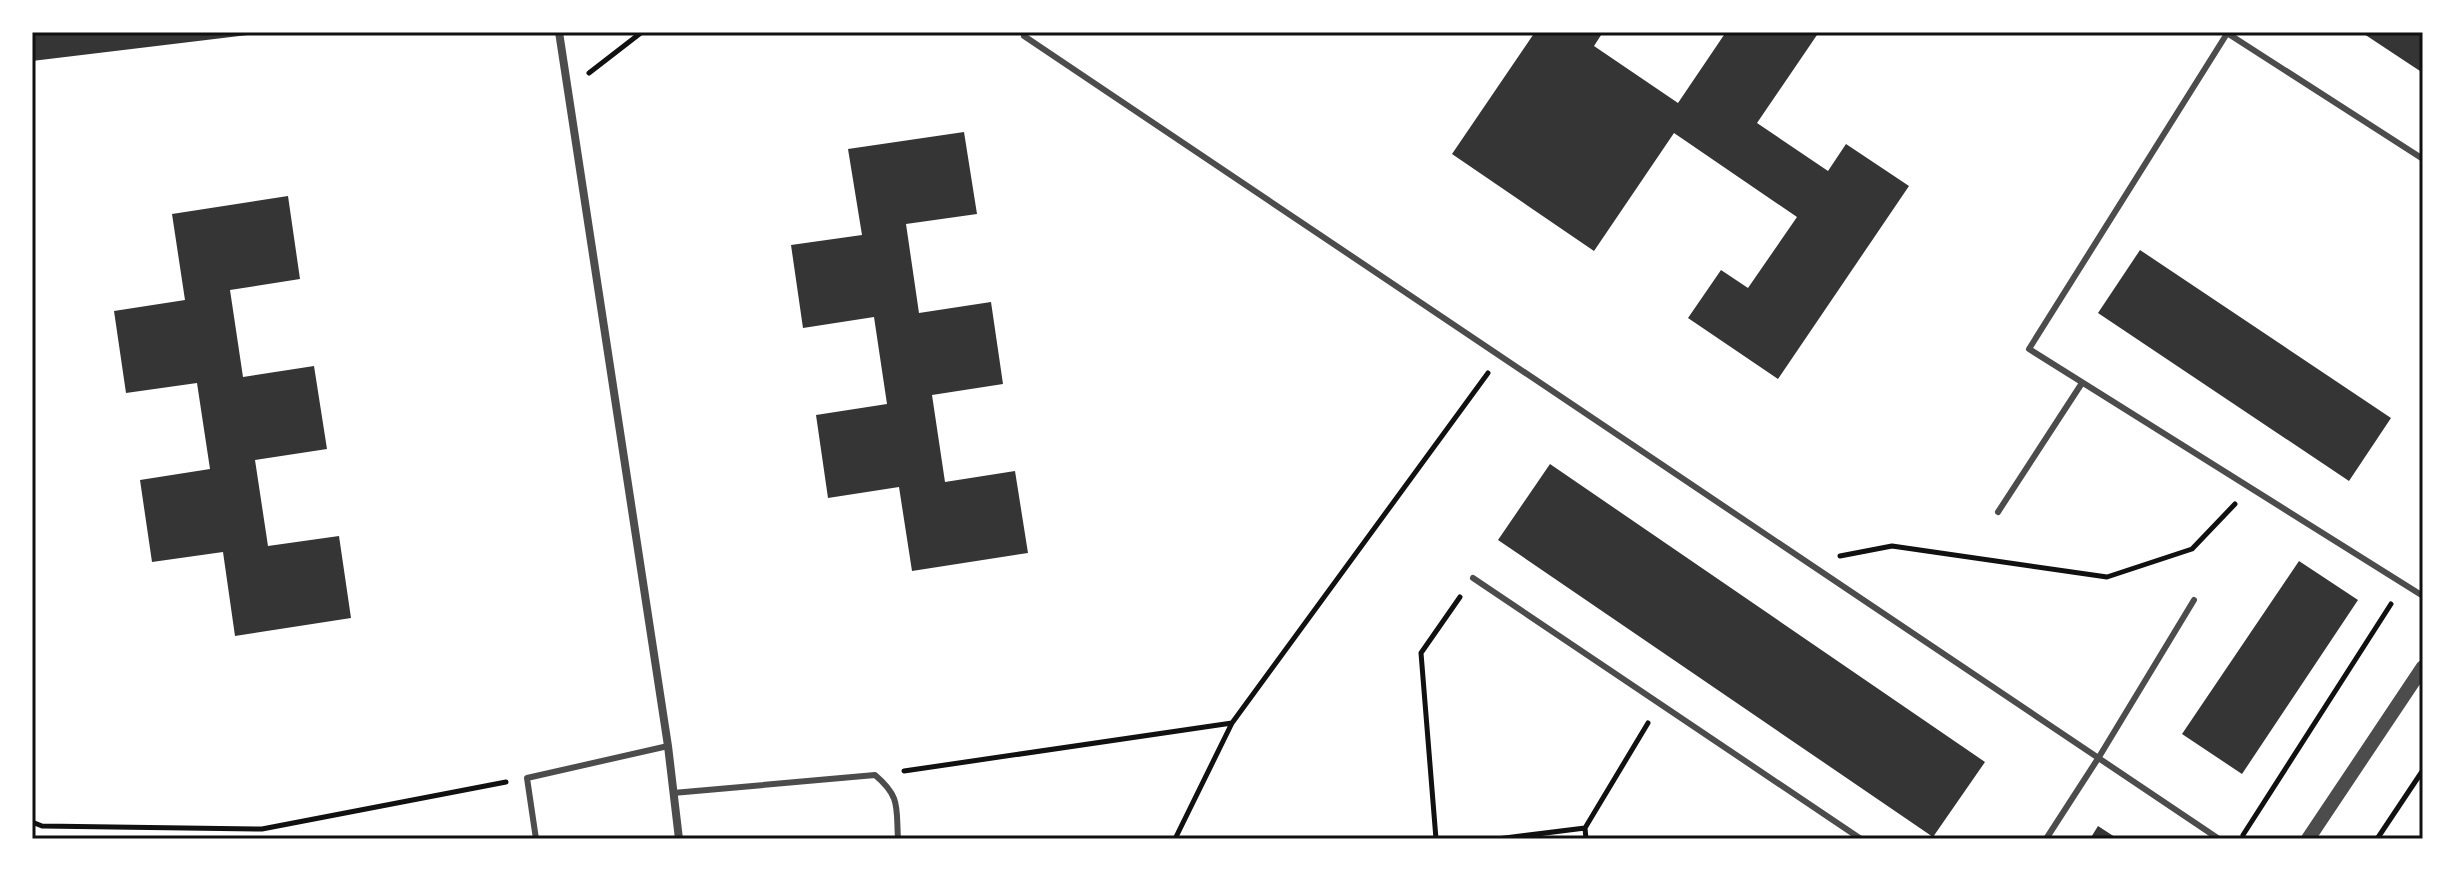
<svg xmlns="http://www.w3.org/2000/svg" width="2455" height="871" font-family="Lato,sans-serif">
<rect width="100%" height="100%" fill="#fff"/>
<path fill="#353535" d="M 32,32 L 257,32 L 257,34 L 32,61 Z
M 1535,32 L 1603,32 L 1594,46 L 1678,103 L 1726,32 L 1819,32 L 1757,123 L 1828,171 L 1846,144 L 1909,186 L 1778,379 L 1688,318 L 1721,270 L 1748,288 L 1797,217 L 1674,133 L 1594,251 L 1452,154 Z
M 2361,32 L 2423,32 L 2423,73 Z
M 964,132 L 977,214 L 906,224 L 919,313 L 991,302 L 1003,384 L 932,395 L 945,482 L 1015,471 L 1028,553 L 912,571 L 899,487 L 828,498 L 816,415 L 887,404 L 874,317 L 803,328 L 791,245 L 862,235 L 848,149 Z
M 288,196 L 300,279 L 230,290 L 243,377 L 314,366 L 327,449 L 255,460 L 268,546 L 339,536 L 351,618 L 235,636 L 223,552 L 152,562 L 140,480 L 210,469 L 197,383 L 126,393 L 114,311 L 185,300 L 172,214 Z
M 2140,250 L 2391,418 L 2349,481 L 2098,313 Z
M 1550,464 L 1985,762 L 1933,837 L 1498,540 Z
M 2299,561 L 2358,600 L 2242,774 L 2182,734 Z
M 2098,826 L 2118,839 L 2090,839 Z"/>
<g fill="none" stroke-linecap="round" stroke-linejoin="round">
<path stroke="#111" stroke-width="5" d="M 589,73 L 642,32
M 1840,556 L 1892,546 L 2107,577 L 2192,549 L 2235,504
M 904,771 L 1232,723
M 32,822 L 42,826 L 262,829 L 506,782
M 1585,828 L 1586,839
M 2243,835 L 2391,604
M 1175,839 L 1232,723 L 1488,373
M 1436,839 L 1421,653 L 1460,597
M 1497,839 L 1585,828 L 1648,723
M 2377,839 L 2423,770"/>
<path stroke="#4c4c4c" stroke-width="6" d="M 2228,32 L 2029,349 L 2423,596
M 2227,33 L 2423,159
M 1024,36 L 2219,839
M 1998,512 L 2082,383
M 1473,578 L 1861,839
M 673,793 L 875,775 C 901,797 896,807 898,839
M 536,839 L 527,778 L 668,746
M 2046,839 L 2099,757 L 2194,600"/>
<path stroke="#4c4c4c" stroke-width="8" d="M 559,32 L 668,746 L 679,839"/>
<path stroke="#4c4c4c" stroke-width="14" d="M 2308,839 L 2423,667"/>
</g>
<rect width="2455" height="871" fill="none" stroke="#ffffff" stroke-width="68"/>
<rect x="34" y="34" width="2387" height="803" fill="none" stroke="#111" stroke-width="3"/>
</svg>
